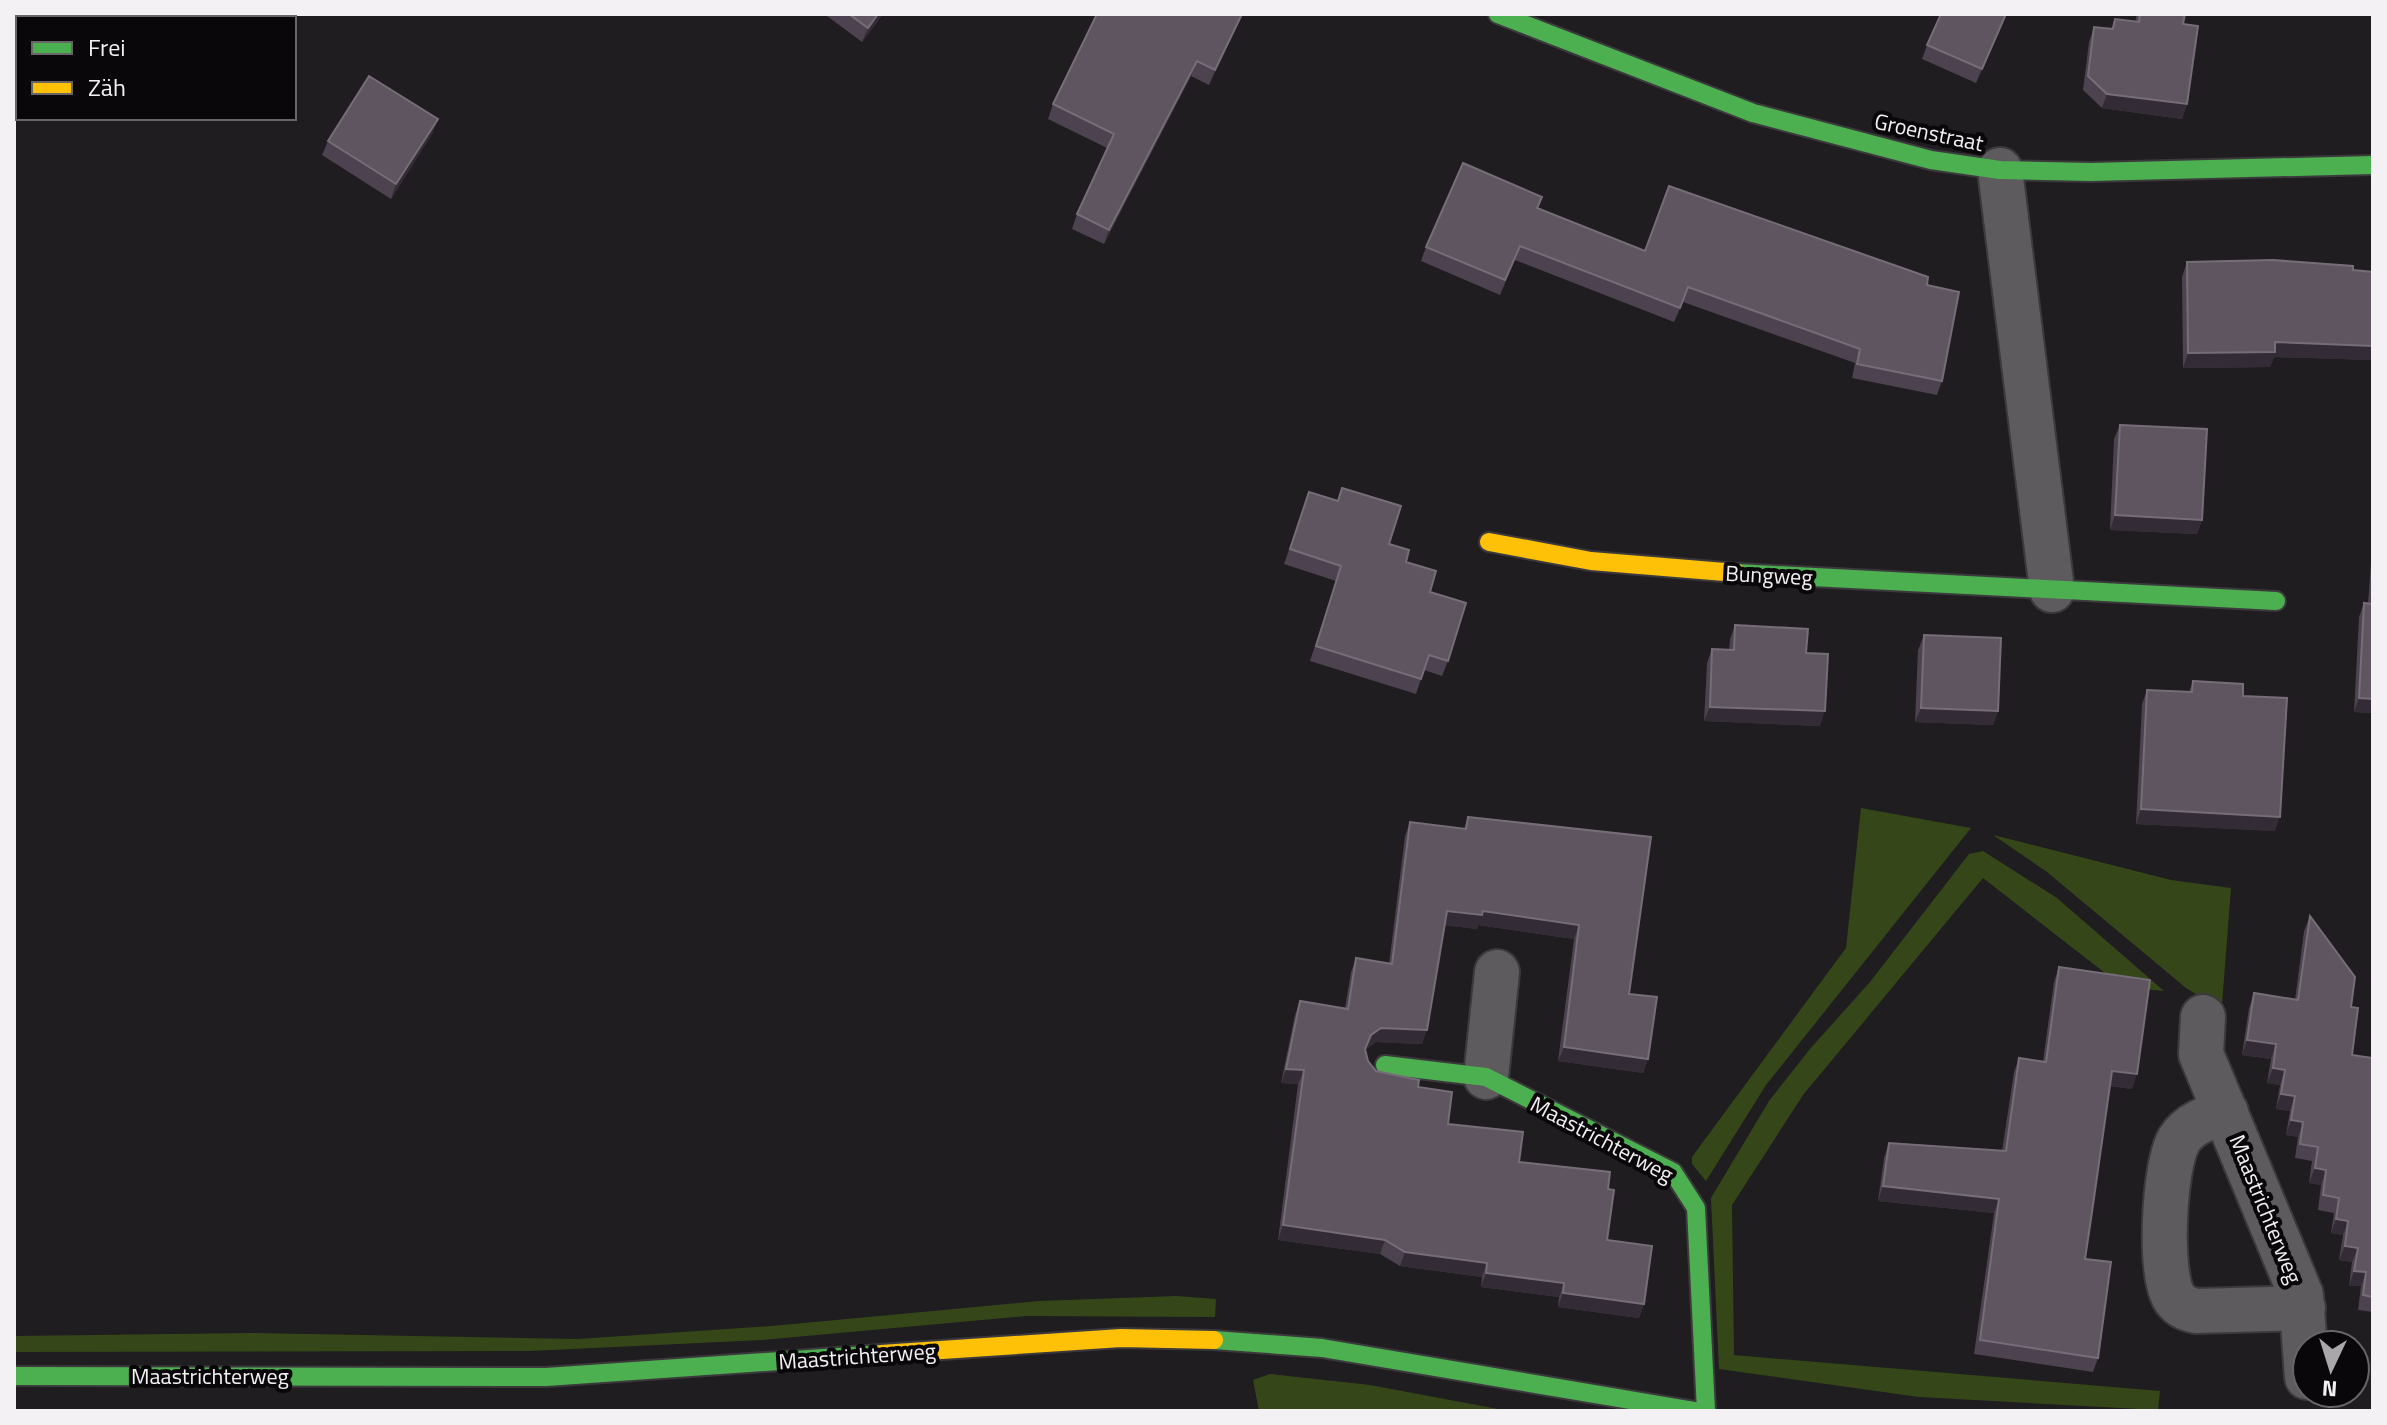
<svg xmlns="http://www.w3.org/2000/svg" width="2387" height="1425" font-family="'Titillium Web',sans-serif">
<rect width="100%" height="100%" fill="#1f1d1f"/>
<path fill="#354719" d="M 1861,808 L 1971,828 L 1766,1085 L 1706,1181 L 1692,1164 L 1692,1157 L 1846,948 Z
M 1993,835 L 2171,880 L 2231,888 L 2222,1004 L 2204,999 L 2186,988 L 2047,872 Z
M 1983,851 L 2057,898 L 2164,991 L 2123,987 L 1983,878 L 1803,1095 L 1732,1205 L 1734,1355 L 2160,1391 L 2158,1410 L 1919,1397 L 1719,1369 L 1711,1198 L 1769,1101 L 1810,1049 L 1870,982 L 1969,854 Z
M 1177,1296 L 1216,1299 L 1215,1317 L 1026,1316 L 762,1340 L 530,1351 L 14,1352 L 14,1336 L 252,1333 L 578,1339 L 772,1326 L 1039,1301 Z
M 1270,1374 L 1370,1385 L 1509,1411 L 1259,1411 L 1253,1380 Z"/>
<g fill="none" stroke-linecap="round" stroke-linejoin="round">
<defs>
<path id="street" d="M 2000,170 L 2052,590
M 2203,1017 L 2201,1054 L 2301,1295 L 2307,1377
M 1486,1077 L 1497,972
M 2226,1112 C 2210,1117 2189,1123 2179,1140 C 2164,1165 2158,1275 2175,1299 C 2181,1307 2188,1309 2196,1311 L 2303,1308"/>
<path id="fast" d="M 1498,14 L 1753,113 L 1931,160 L 2000,170 L 2091,172 L 2373,165
M 1737,573 L 2276,601
M 1385,1065 L 1486,1077 L 1673,1172 L 1696,1208 L 1706,1411
M 1214,1340 L 1322,1348 L 1695,1411
M 14,1376 L 546,1377 L 881,1354"/>
<path id="slow" d="M 1489,542 L 1591,561 L 1737,573
M 881,1354 L 1121,1338 L 1214,1340"/>
</defs>
<use href="#street" stroke="#3b393c" stroke-width="48"/>
<use href="#fast" stroke="#3b393c" stroke-width="22"/>
<use href="#slow" stroke="#3b393c" stroke-width="22"/>
<use href="#street" stroke="#5d5b5d" stroke-width="44"/>
<use href="#fast" stroke="#4caf50" stroke-width="18"/>
<use href="#slow" stroke="#ffc107" stroke-width="18"/>
</g>
<path fill="#4d424f" d="M 828,14 L 883,14 L 862,42 L 827,16 Z
M 1097,14 L 1243,14 L 1209,85 L 1191,76 L 1104,244 L 1072,229 L 1077,214 L 1107,148 L 1048,119 L 1053,104 Z
M 2007,14 L 1976,83 L 1922,59 L 1927,45 Z
M 2137,14 L 2185,14 L 2183,24 L 2187,104 L 2182,119 L 2102,108 L 2083,90 L 2089,42 L 2094,27 L 2111,29 L 2115,19 L 2135,22 Z
M 438,119 L 432,134 L 391,199 L 322,155 L 328,141 Z
M 1542,197 L 1538,208 L 1645,251 L 1927,285 L 1942,381 L 1937,395 L 1852,378 L 1855,363 L 1683,302 L 1674,322 L 1515,260 L 1500,295 L 1421,261 L 1426,247 Z
M 2187,262 L 2373,272 L 2373,360 L 2274,357 L 2270,367 L 2183,368 L 2182,277 Z
M 2120,425 L 2202,520 L 2197,534 L 2110,530 L 2114,439 Z
M 1309,492 L 1389,544 L 1406,562 L 1430,592 L 1448,661 L 1442,676 L 1424,670 L 1416,694 L 1310,661 L 1336,581 L 1284,564 Z
M 2373,535 L 2373,713 L 2354,712 L 2359,617 L 2364,603 L 2368,603 Z
M 1735,625 L 1806,653 L 1820,726 L 1704,721 L 1707,663 L 1712,649 L 1729,650 L 1730,639 Z
M 1924,635 L 1998,711 L 1993,725 L 1915,722 L 1918,650 Z
M 2193,681 L 2243,696 L 2275,831 L 2136,824 L 2142,704 L 2147,690 L 2189,692 Z
M 1468,817 L 1651,837 L 1629,994 L 1648,1059 L 1643,1073 L 1558,1061 L 1574,939 L 1478,925 L 1477,929 L 1444,925 L 1422,1044 L 1376,1042 L 1365,1050 L 1368,1061 L 1376,1071 L 1418,1087 L 1448,1124 L 1519,1162 L 1608,1189 L 1607,1240 L 1644,1304 L 1639,1318 L 1558,1307 L 1559,1297 L 1481,1287 L 1482,1277 L 1400,1266 L 1380,1254 L 1278,1240 L 1298,1084 L 1281,1083 L 1295,1015 L 1300,1001 L 1345,1008 L 1351,972 L 1356,958 L 1389,964 L 1405,836 L 1410,822 L 1464,829 Z
M 2310,916 L 2351,1007 L 2352,1055 L 2373,1058 L 2373,1312 L 2358,1310 L 2361,1286 L 2349,1286 L 2352,1262 L 2339,1260 L 2343,1235 L 2331,1233 L 2334,1213 L 2318,1210 L 2321,1185 L 2309,1183 L 2312,1161 L 2295,1158 L 2298,1137 L 2286,1135 L 2290,1111 L 2276,1109 L 2280,1085 L 2267,1083 L 2271,1059 L 2242,1055 L 2249,1008 L 2254,993 L 2295,1000 L 2304,931 Z
M 2059,967 L 2132,1089 L 2110,1086 L 2085,1259 L 2098,1358 L 2093,1372 L 1974,1354 L 1994,1213 L 1878,1201 L 1884,1158 L 1889,1143 L 2002,1151 L 2014,1072 L 2019,1058 L 2043,1061 L 2054,982 Z"/>
<path fill="#332b35" d="M 878,14 L 883,14 L 862,42 L 868,28 Z
M 1242,14 L 1243,14 L 1242,16 L 1209,85 L 1215,70 Z
M 2006,14 L 2007,14 L 1976,83 L 1982,69 Z
M 1197,61 L 1191,76 L 1104,244 L 1109,230 Z
M 2107,94 L 2187,104 L 2182,119 L 2102,108 Z
M 438,119 L 432,134 L 391,199 L 396,184 Z
M 2275,342 L 2373,346 L 2373,360 L 2274,357 L 2270,367 L 2183,368 L 2188,353 Z
M 2115,515 L 2202,520 L 2197,534 L 2110,530 Z
M 2359,698 L 2373,699 L 2373,713 L 2354,712 Z
M 1710,707 L 1825,711 L 1820,726 L 1704,721 Z
M 1921,708 L 1998,711 L 1993,725 L 1915,722 Z
M 2141,809 L 2280,817 L 2275,831 L 2136,824 Z
M 1447,911 L 1483,911 L 1579,925 L 1574,939 L 1478,925 L 1477,929 L 1442,925 Z
M 1381,1028 L 1427,1030 L 1422,1044 L 1376,1042 L 1366,1049 L 1371,1035 Z
M 2247,1040 L 2276,1044 L 2271,1059 L 2242,1055 Z
M 1564,1047 L 1648,1059 L 1643,1073 L 1558,1061 Z
M 2273,1068 L 2285,1070 L 2280,1085 L 2267,1083 Z
M 1286,1069 L 1304,1070 L 1298,1084 L 1281,1083 Z
M 2112,1071 L 2137,1074 L 2132,1089 L 2107,1085 Z
M 2281,1094 L 2295,1096 L 2290,1111 L 2276,1109 Z
M 2291,1120 L 2303,1122 L 2298,1137 L 2286,1135 Z
M 2315,1168 L 2326,1170 L 2321,1185 L 2309,1183 Z
M 1883,1186 L 1999,1199 L 1994,1213 L 1878,1201 Z
M 2336,1219 L 2348,1221 L 2343,1235 L 2331,1233 Z
M 1283,1225 L 1385,1240 L 1380,1254 L 1278,1240 Z
M 2345,1246 L 2358,1248 L 2352,1262 L 2339,1260 Z
M 1405,1252 L 1487,1263 L 1482,1277 L 1400,1266 Z
M 2354,1271 L 2366,1272 L 2361,1286 L 2349,1286 Z
M 1486,1273 L 1564,1283 L 1559,1297 L 1481,1287 Z
M 1563,1293 L 1644,1304 L 1639,1318 L 1558,1307 Z"/>
<path fill="#5f5561" stroke="#766d78" stroke-width="2" d="M 849,14 L 878,14 L 868,28 Z
M 1097,14 L 1242,14 L 1215,70 L 1197,61 L 1109,230 L 1077,214 L 1114,134 L 1053,104 Z
M 1941,14 L 2006,14 L 1982,69 L 1927,45 Z
M 2140,14 L 2185,14 L 2183,24 L 2198,26 L 2187,104 L 2107,94 L 2088,76 L 2094,27 L 2113,29 L 2115,19 L 2139,22 Z
M 369,76 L 438,119 L 396,184 L 328,141 Z
M 1463,163 L 1542,197 L 1537,208 L 1645,251 L 1669,186 L 1928,277 L 1927,285 L 1959,292 L 1942,381 L 1857,364 L 1860,349 L 1688,287 L 1680,308 L 1520,246 L 1505,280 L 1426,247 Z
M 2273,260 L 2353,266 L 2353,270 L 2373,272 L 2373,346 L 2275,342 L 2275,352 L 2188,353 L 2187,262 Z
M 2120,425 L 2207,429 L 2202,520 L 2115,515 Z
M 1342,488 L 1401,506 L 1389,544 L 1409,550 L 1406,562 L 1436,571 L 1430,592 L 1466,603 L 1448,661 L 1429,655 L 1421,679 L 1316,646 L 1341,566 L 1290,549 L 1309,492 L 1338,501 Z
M 2373,585 L 2373,699 L 2359,698 L 2364,603 L 2372,604 Z
M 1735,625 L 1808,629 L 1806,653 L 1828,654 L 1825,711 L 1710,707 L 1712,649 L 1734,650 Z
M 1924,635 L 2001,638 L 1998,711 L 1921,708 Z
M 2193,681 L 2243,684 L 2243,696 L 2287,698 L 2280,817 L 2141,809 L 2147,690 L 2192,692 Z
M 1468,817 L 1651,837 L 1629,994 L 1657,997 L 1648,1059 L 1564,1047 L 1579,925 L 1483,911 L 1482,915 L 1447,911 L 1427,1030 L 1381,1028 L 1371,1035 L 1365,1049 L 1368,1061 L 1376,1071 L 1419,1080 L 1418,1087 L 1452,1092 L 1448,1124 L 1523,1132 L 1519,1162 L 1610,1172 L 1608,1189 L 1614,1190 L 1607,1240 L 1652,1246 L 1644,1304 L 1563,1293 L 1564,1283 L 1486,1273 L 1487,1263 L 1405,1252 L 1385,1240 L 1283,1225 L 1304,1070 L 1286,1069 L 1300,1001 L 1348,1009 L 1356,958 L 1392,964 L 1410,822 L 1466,829 Z
M 2310,916 L 2355,977 L 2351,1007 L 2358,1008 L 2352,1055 L 2373,1058 L 2373,1297 L 2363,1295 L 2366,1272 L 2354,1271 L 2358,1248 L 2345,1246 L 2348,1221 L 2336,1219 L 2339,1198 L 2323,1195 L 2326,1170 L 2315,1168 L 2318,1147 L 2300,1144 L 2303,1122 L 2291,1120 L 2295,1096 L 2281,1094 L 2285,1070 L 2273,1068 L 2276,1044 L 2247,1040 L 2254,993 L 2298,1000 Z
M 2059,967 L 2150,980 L 2137,1074 L 2112,1071 L 2092,1212 L 2085,1259 L 2111,1262 L 2098,1358 L 1980,1340 L 1999,1199 L 1883,1186 L 1889,1143 L 2006,1151 L 2019,1058 L 2046,1062 Z"/>
<g text-anchor="middle" stroke-width="8" stroke-linejoin="round" paint-order="stroke">
<g font-size="22" fill="#f3f1f4" stroke="#090709">
<text transform="translate(1929 132) rotate(12)" y="8">Groenstraat</text>
<text transform="translate(1769 575) rotate(3)" y="8">Bungweg</text>
<text transform="translate(1602 1139) rotate(28)" y="8">Maastrichterweg</text>
<text transform="translate(2266 1209) rotate(68)" y="8">Maastrichterweg</text>
<text transform="translate(857 1356) rotate(-4)" y="8">Maastrichterweg</text>
<text x="210" y="1384">Maastrichterweg</text>
</g>
</g>
<rect width="2387" height="1425" fill="none" stroke="#f3f1f4" stroke-width="32"/>
<rect x="16" y="16" width="280" height="104" fill="#090709" stroke="#676567" stroke-width="2"/>
<rect x="32" y="42" width="40" height="12" fill="#4caf50" stroke="#676567" stroke-width="2"/>
<text x="88" y="56" font-size="24" fill="#f3f1f4">Frei</text>
<rect x="32" y="82" width="40" height="12" fill="#ffc107" stroke="#676567" stroke-width="2"/>
<text x="88" y="96" font-size="24" fill="#f3f1f4">Zäh</text>
<g transform="translate(2331 1369) rotate(184)"><circle r="38" fill="#090709" stroke="#676567" stroke-width="2"/>
<path d="M0-6L14 30L0 20L-14 30Z" fill="#a9a7a9"/>
<text y="-12" font-size="22" font-weight="bold" text-anchor="middle" fill="#f3f1f4">N</text>
</g>
</svg>
